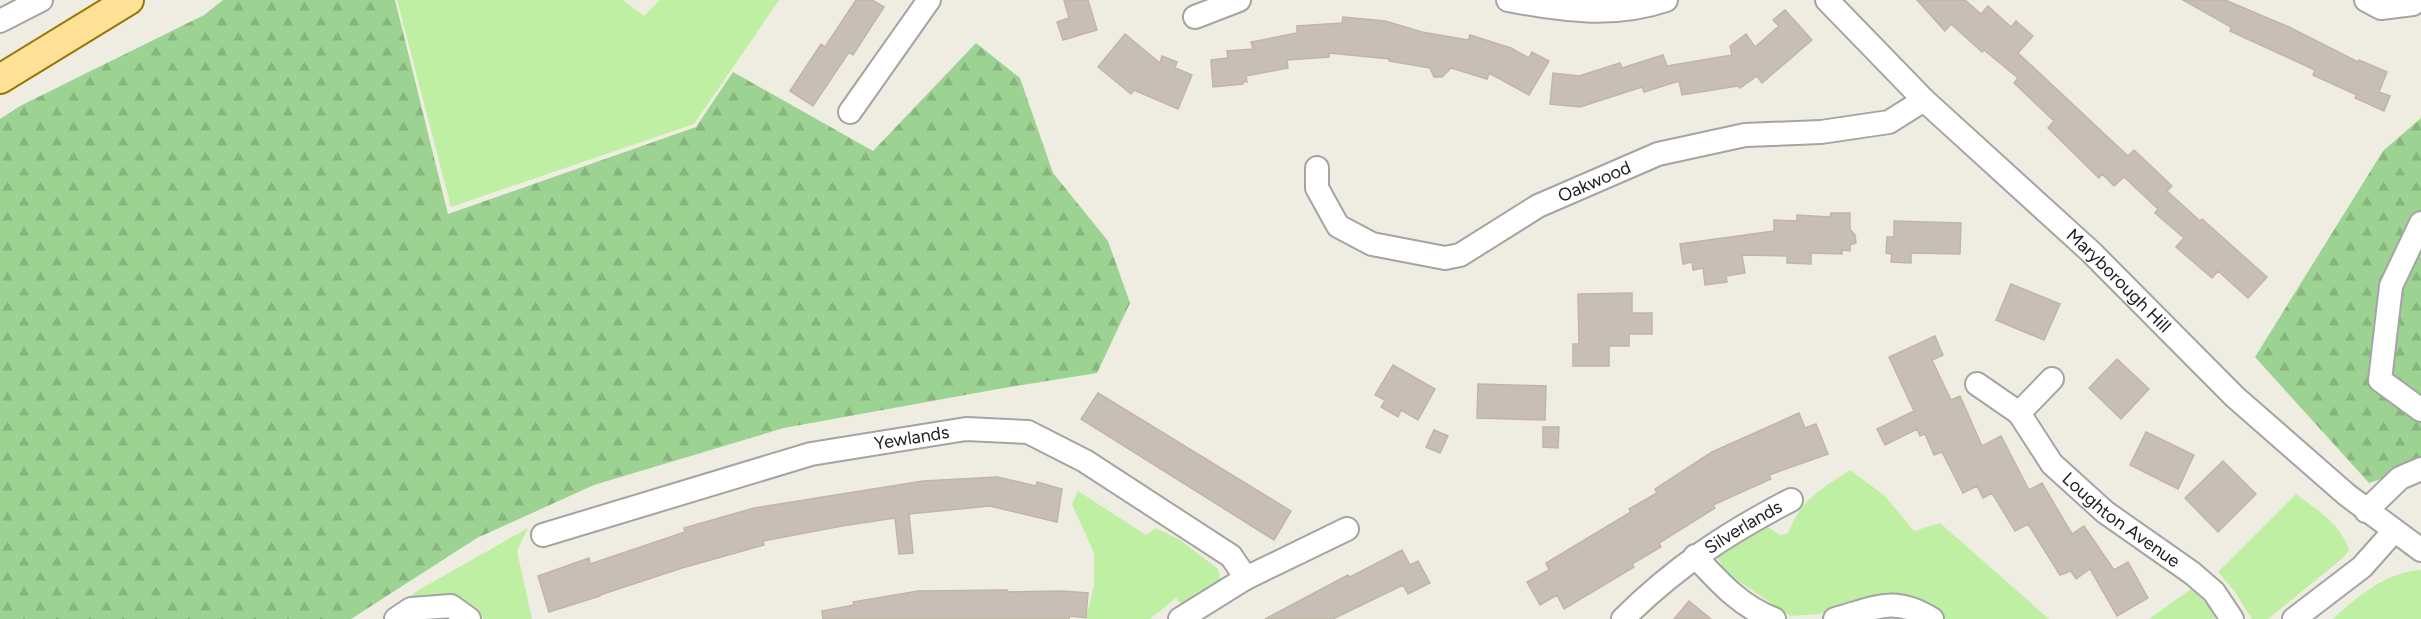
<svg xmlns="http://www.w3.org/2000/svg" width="2421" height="619" font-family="Figtree,sans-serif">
<defs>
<pattern id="forest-firs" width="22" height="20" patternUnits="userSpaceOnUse" patternTransform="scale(1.5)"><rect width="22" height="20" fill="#9dd392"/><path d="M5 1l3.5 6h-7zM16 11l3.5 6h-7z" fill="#87b57d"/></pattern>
</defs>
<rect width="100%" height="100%" fill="#efede2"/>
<path fill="#beefa2" d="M 397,0 L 623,0 L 644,16 L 660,0 L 779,0 L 694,124 L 451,207 Z
M 1850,470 L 1885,496 L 1914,531 L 1940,523 L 2049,619 L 1943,619 L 1924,604 L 1894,594 L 1819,614 L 1790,616 L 1727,573 L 1715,554 L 1766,526 L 1781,535 L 1788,533 C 1802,498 1820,490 1850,470 Z
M 1078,491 L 1146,535 L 1156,528 L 1180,540 L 1218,569 L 1221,583 L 1182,605 L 1176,598 L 1150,619 L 1086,619 L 1094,584 L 1094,553 L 1072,504 Z
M 2296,494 C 2317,510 2340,523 2349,550 L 2343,558 L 2268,619 L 2252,619 L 2235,592 L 2218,572 Z
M 528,528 L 517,551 L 532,619 L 484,619 L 464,602 L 410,599 L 380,619 L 417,591 Z
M 2421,570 L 2421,619 L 2333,619 C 2357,596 2387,572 2421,570 Z
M 2191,589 L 2211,608 L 2216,619 L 2149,619 Z"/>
<path fill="url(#forest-firs)" d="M 223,0 L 395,0 L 448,214 L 696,127 L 733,72 L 873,151 L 976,43 L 1020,78 L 1053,173 L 1108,241 L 1130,303 L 1097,373 L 998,389 L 784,428 L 594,485 L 477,538 L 351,619 L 0,619 L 0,119 L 20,106 L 204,15 Z
M 2421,118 L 2421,466 L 2369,483 L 2255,357 L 2383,151 Z"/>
<path fill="#c7bfb5" stroke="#c2b5a3" stroke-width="1.5" d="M 856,0 L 872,0 L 884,7 L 853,55 L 849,52 L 813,106 L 790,91 L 821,44 L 825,47 Z
M 1064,0 L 1088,0 L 1097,30 L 1063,40 L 1057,22 L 1069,18 Z
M 1917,0 L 1965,0 L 1981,14 L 1988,6 L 2011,27 L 2016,21 L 2033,36 L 2018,53 L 2128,156 L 2134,150 L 2172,186 L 2167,191 L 2200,221 L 2202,219 L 2267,277 L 2248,298 L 2218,271 L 2212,278 L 2176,247 L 2184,238 L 2155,213 L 2158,209 L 2124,177 L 2114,186 L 2102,174 L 2099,178 L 2048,128 L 2054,121 L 2014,83 L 2018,78 L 1984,50 L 1982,52 L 1951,24 L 1945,31 Z
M 2183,0 L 2225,0 L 2289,27 L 2358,62 L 2359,60 L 2387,72 L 2379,92 L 2390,96 L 2384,111 L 2355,98 L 2357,95 L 2313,75 L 2315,70 L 2230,31 L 2231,27 Z
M 1785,10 L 1812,40 L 1762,83 L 1757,76 L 1740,88 L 1738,86 L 1682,95 L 1679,81 L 1644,92 L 1642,87 L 1580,107 L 1550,104 L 1553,73 L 1579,76 L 1620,63 L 1622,68 L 1663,55 L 1667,66 L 1732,55 L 1730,46 L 1746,34 L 1755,47 L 1779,26 L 1773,20 Z
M 1343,17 L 1385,21 L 1422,32 L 1468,40 L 1470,35 L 1511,48 L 1529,58 L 1532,52 L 1549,61 L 1529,95 L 1489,73 L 1487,79 L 1451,68 L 1442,77 L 1434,77 L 1430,68 L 1389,61 L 1390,59 L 1329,53 L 1329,57 L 1287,60 L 1288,68 L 1246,76 L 1247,82 L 1243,81 L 1243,84 L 1213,87 L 1211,60 L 1228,58 L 1227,51 L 1253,49 L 1251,42 L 1297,33 L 1297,26 L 1342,23 Z
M 1125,34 L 1160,63 L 1162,56 L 1177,62 L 1175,68 L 1192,75 L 1178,109 L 1134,90 L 1131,94 L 1098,67 Z
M 1831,213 L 1850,213 L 1850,229 L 1855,235 L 1856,243 L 1850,245 L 1850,251 L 1842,250 L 1842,254 L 1811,253 L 1811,264 L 1787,263 L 1787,256 L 1742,255 L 1745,273 L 1726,276 L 1727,282 L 1705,285 L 1703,268 L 1693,270 L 1692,262 L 1683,264 L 1680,244 L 1774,231 L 1774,220 L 1797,221 L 1797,215 L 1830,217 Z
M 1894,221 L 1961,223 L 1960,254 L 1911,253 L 1911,263 L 1891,262 L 1892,254 L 1886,253 L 1887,237 L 1894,237 Z
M 2011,284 L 2060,304 L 2044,340 L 1996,320 Z
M 1632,293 L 1632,313 L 1652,313 L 1652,334 L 1629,334 L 1629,346 L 1609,346 L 1609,366 L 1573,366 L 1573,344 L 1579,344 L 1578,294 Z
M 1935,336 L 1943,355 L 1932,360 L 1951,400 L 1960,396 L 1982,446 L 2001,436 L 2029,490 L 2042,483 L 2072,534 L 2084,526 L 2114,570 L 2128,562 L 2148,598 L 2117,616 L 2090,569 L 2076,579 L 2071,571 L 2060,575 L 2028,524 L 2015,531 L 1992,493 L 1983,498 L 1977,486 L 1963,493 L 1942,452 L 1934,455 L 1925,434 L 1920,436 L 1917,429 L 1885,445 L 1877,429 L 1914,411 L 1889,357 Z
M 2117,359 L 2149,389 L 2121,419 L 2089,388 Z
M 1393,365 L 1435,389 L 1418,420 L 1401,410 L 1398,417 L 1381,407 L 1385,400 L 1375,395 Z
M 1478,384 L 1546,386 L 1545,420 L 1477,418 Z
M 1098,393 L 1291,511 L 1274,540 L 1081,419 Z
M 1799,413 L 1805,428 L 1816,424 L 1828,454 L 1769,475 L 1771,479 L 1713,505 L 1715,508 L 1659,543 L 1661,547 L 1632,564 L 1634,567 L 1564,609 L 1557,595 L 1540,605 L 1527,582 L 1549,570 L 1546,563 L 1631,512 L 1629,509 L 1657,493 L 1655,489 L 1712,452 Z
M 1543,427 L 1559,427 L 1558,448 L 1543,447 Z
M 1434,430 L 1448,436 L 1440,453 L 1426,447 Z
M 2146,432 L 2194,455 L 2178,489 L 2130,465 Z
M 2223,461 L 2256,494 L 2218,532 L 2185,498 Z
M 997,477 L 1036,486 L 1037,482 L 1062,489 L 1057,522 L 990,506 L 909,514 L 913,553 L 899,554 L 895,518 L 842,526 L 763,541 L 764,545 L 682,568 L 600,595 L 600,596 L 549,612 L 538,576 L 589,558 L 590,564 L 685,532 L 684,528 L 754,508 L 923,481 Z
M 1402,550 L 1410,565 L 1418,561 L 1430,583 L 1408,594 L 1403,585 L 1333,619 L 1265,619 L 1348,575 L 1350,577 Z
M 1007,590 L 1007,592 L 1063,591 L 1088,593 L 1086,618 L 1070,616 L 1069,619 L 823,619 L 822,611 L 854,605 L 853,602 L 918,591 Z
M 1689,601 L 1711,619 L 1674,619 Z"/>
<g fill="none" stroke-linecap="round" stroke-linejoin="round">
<defs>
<g id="minor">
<path d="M 1508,0 C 1561,10 1614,18 1666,0"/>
<path id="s1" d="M 1827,0 L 1924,100 L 2091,252 L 2235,397 L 2347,495 L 2421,550"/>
<path d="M 2366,0 L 2381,8 L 2413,4 L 2416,0"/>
<path d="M 1195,17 L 1239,0"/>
<path d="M 0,21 L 41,0"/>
<path d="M 850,112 L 929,0"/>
<path id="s2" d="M 1317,168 L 1317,188 L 1338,226 L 1372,244 L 1445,258 L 1460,255 L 1538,206 L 1658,154 L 1745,135 L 1821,132 L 1889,122 L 1924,100"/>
<path d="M 2421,223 L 2391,286 L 2380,380 L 2421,410"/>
<path id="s3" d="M 1977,384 L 2019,413 L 2052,464 L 2105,512 L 2192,573 L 2214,592 L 2232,619"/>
<path d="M 2019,413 L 2052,379"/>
<path d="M 2366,511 L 2400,478 L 2421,469"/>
<path id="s4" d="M 543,535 L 811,454 L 966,429 L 1028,432 L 1085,461 L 1231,556 L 1246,578"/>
<path d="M 1695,556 C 1718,581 1741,607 1774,619"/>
<path d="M 396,619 L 411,609 L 451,606 L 469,619"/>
<path d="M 1180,619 L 1246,578 L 1347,529"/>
<path id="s5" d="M 1623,619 C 1674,568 1727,533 1791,500"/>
<path d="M 1835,619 C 1875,608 1894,595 1932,619"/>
<path d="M 2294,619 L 2362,567 L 2394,531"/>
</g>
<path id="major" d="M 0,79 L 129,0"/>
</defs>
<use href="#minor" stroke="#a4a4a4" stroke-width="26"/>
<use href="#major" stroke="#967800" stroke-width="32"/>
<use href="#minor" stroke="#fff" stroke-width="22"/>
<use href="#major" stroke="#ffe097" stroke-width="28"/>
</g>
<g text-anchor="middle" stroke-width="4.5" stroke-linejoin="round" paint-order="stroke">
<g font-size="18" fill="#1d1d1d" stroke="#fff">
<text dy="6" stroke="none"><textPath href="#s2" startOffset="345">Oakwood</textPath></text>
<text dy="6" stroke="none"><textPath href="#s1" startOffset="405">Maryborough Hill</textPath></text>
<text dy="6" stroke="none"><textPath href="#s4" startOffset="382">Yewlands</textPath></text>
<text dy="6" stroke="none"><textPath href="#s3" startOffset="201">Loughton Avenue</textPath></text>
<text dy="6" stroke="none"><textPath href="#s5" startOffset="152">Silverlands</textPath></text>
</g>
</g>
</svg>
